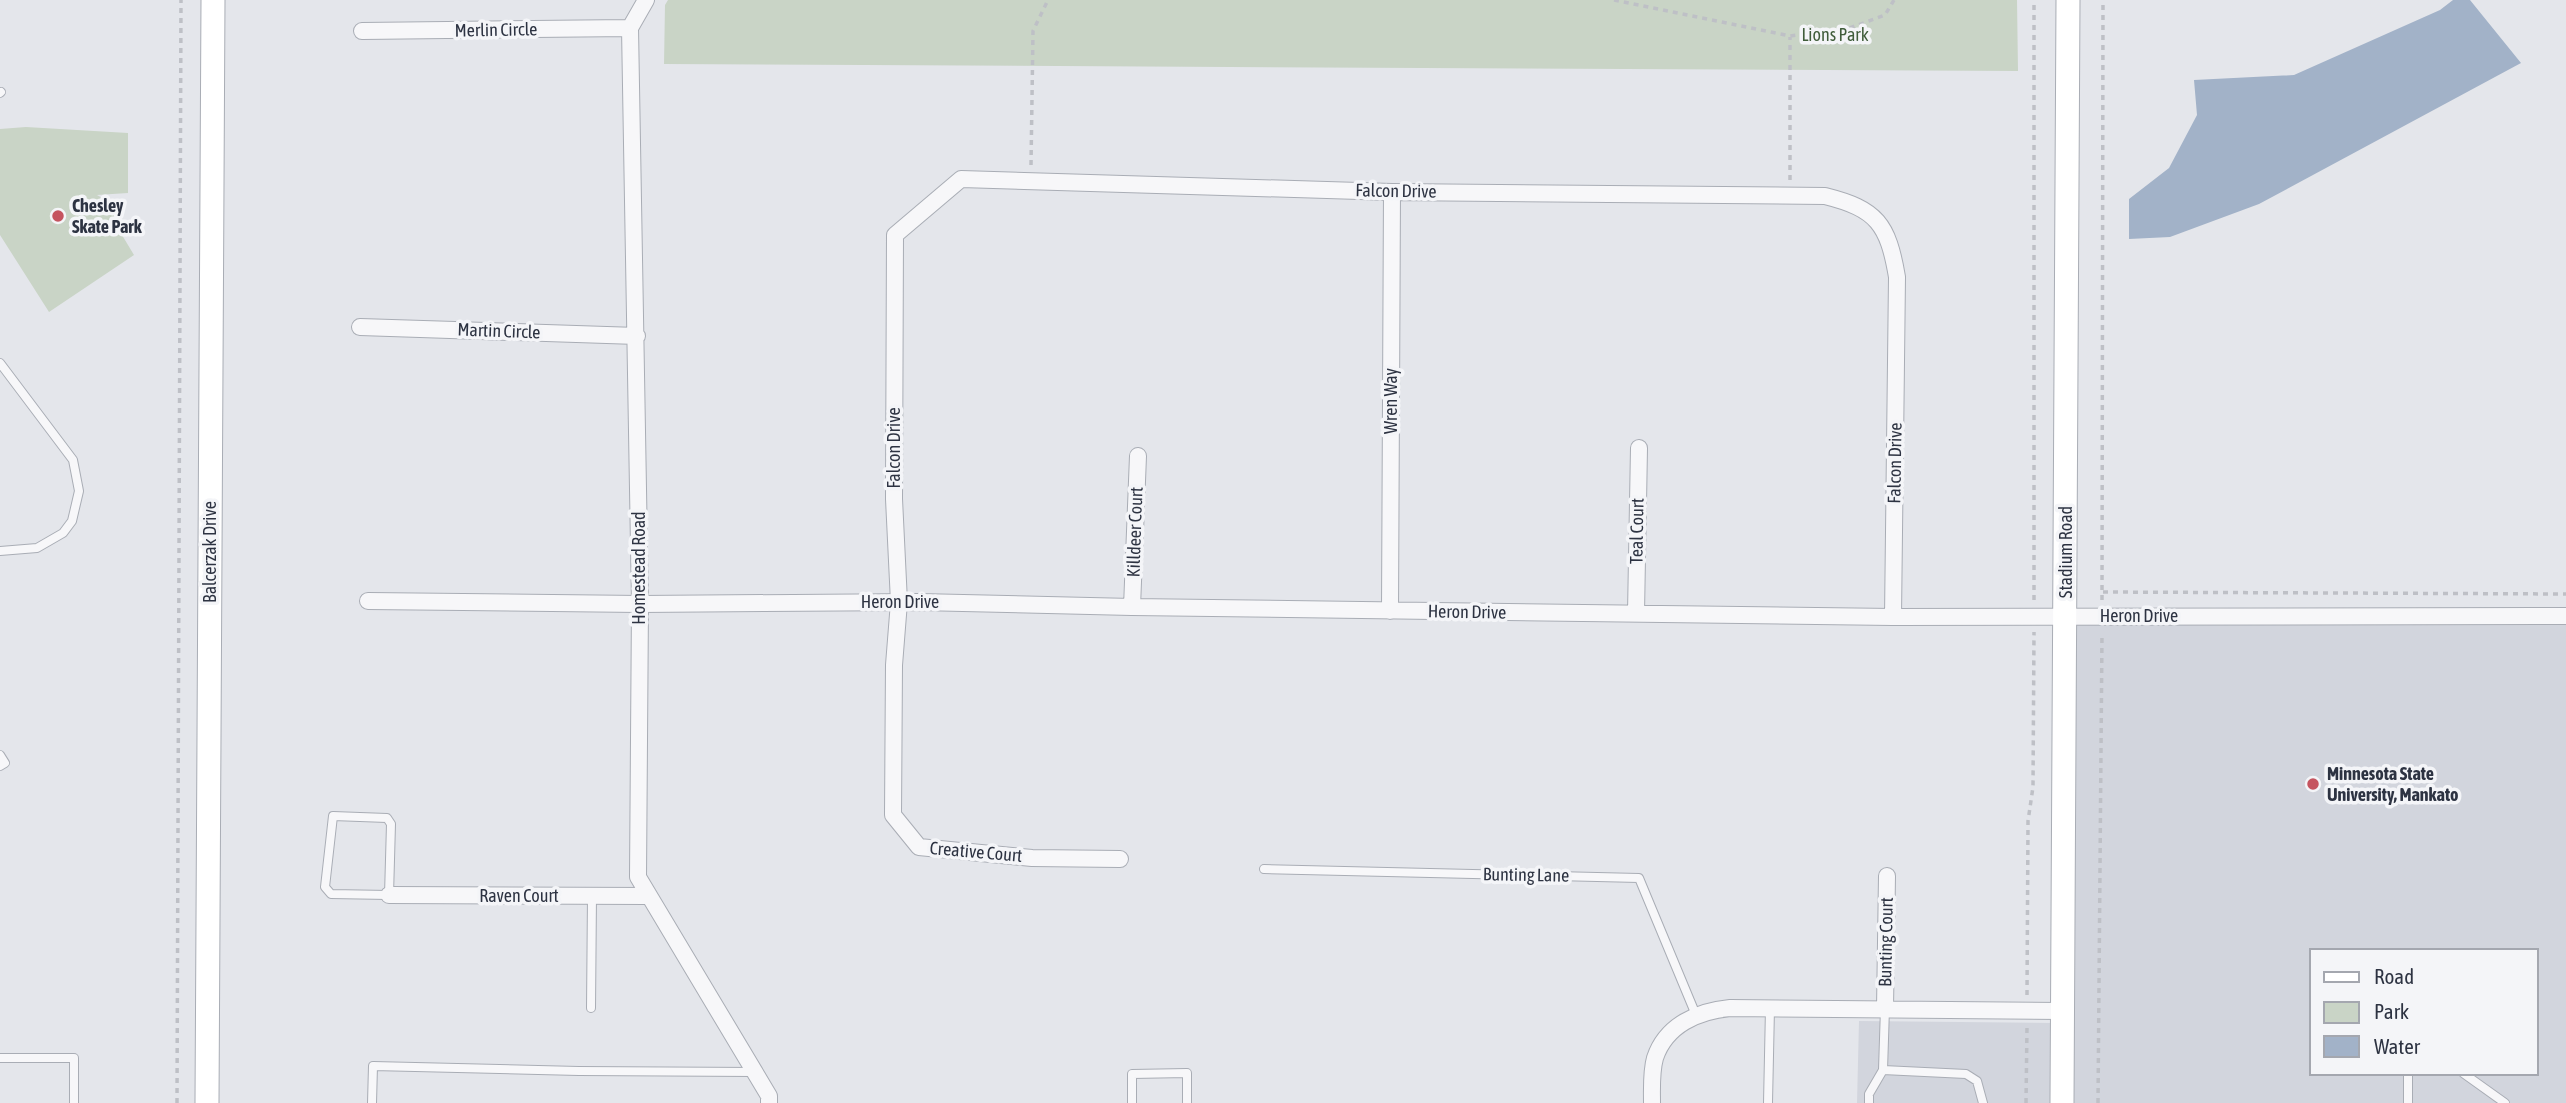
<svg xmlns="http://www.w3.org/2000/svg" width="2566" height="1103" font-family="'Asap Condensed',sans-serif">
<rect width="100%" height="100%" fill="#e4e6eb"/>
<path fill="#d2d5dd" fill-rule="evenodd" d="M 2566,616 L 2566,1103 L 1857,1103 L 1859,1021 L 2053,1023 L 2066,617 ZM 2312,951 L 2536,951 L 2536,1073 L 2312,1073 Z"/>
<path fill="#c9d4c6" d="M 668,0 L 2017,0 L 2018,71 L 664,64 L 665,5 Z
M 26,127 L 128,133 L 128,193 L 97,195 L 111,203 L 119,230 L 134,255 L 49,312 L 0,235 L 0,129 Z"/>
<path fill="#a2b2c8" d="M 2453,0 L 2470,0 L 2521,63 L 2259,204 L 2170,237 L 2129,239 L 2129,199 L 2169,168 L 2197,115 L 2194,80 L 2294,75 L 2440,10 Z"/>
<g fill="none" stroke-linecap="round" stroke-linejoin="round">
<defs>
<path id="lane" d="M 0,93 L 1,92
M 0,363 L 73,460 L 79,491 L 72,521 L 63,533 L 37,548 L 0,551
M 0,755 L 5,763 L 0,766
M 333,816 L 387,818 L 391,824 L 389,895 L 331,894 L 325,887 Z
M 1264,869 L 1639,878 L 1696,1015
M 591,1008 L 592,896
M 1885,1008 L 1883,1070 L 1966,1074 L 1977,1081 L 1983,1103
M 0,1058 L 74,1058 L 74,1103
M 2408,1073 L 2408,1103
M 2463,1073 L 2505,1103
M 372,1103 L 373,1066 L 579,1071 L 755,1072
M 1132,1103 L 1132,1074 L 1187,1073 L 1187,1103
M 1768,1103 L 1770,1008
M 1869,1103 L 1869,1094 L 1883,1070"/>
<path id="street" d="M 646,0 L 630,28 L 640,604 L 638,877 L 769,1096 L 769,1103
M 362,31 L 630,28
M 360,327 L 637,336
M 368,601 L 640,604 L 919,602 L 1132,607 L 1893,617 L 2566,616
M 1132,607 L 1138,456
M 1390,611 L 1392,192
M 1636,613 L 1639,448
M 1120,859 L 1032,858 L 919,847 L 893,815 L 894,665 L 899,602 L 894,499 L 895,235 L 961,179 L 1392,192 L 1825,196 C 1877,209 1888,224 1897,277 L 1893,617
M 389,895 L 648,896
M 1885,1008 L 1887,876
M 1652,1103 C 1652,1089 1651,1072 1655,1058 C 1666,1025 1698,1011 1730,1008 L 2062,1011"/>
<path id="secondary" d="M 207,1103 L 213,0
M 2062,1103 L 2068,0"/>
</defs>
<use href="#lane" stroke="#a9adb5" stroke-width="10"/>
<use href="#street" stroke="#a9adb5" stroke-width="18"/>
<use href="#secondary" stroke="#a9adb5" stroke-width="25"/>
<path stroke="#bec0c6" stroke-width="3.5" stroke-dasharray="5 5" stroke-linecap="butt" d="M 1614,0 L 1790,36 L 1847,29 L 1885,15 L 1894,0
M 1031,165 L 1033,31 L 1048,0
M 1790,180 L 1790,37
M 2103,592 L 2566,594
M 2034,600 L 2034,0
M 2102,600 L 2103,0
M 2027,995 L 2028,821 L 2033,787 L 2034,632
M 177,1103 L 181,0
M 2026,1103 L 2027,1027
M 2098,1103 L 2102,633"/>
<use href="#lane" stroke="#f7f7f9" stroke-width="8"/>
<use href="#street" stroke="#f7f7f9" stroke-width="16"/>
<use href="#secondary" stroke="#fff" stroke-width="23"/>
</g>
<g fill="#c5545f" stroke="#f4f5f8" stroke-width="2.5">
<circle cx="58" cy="216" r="7"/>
<circle cx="2313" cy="784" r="7"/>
</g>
<g text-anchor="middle" stroke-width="7" stroke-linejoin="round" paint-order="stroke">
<g font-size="18" fill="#2d3342" stroke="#f4f5f8">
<text transform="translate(496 30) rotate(-1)" y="6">Merlin Circle</text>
<text transform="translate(1396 191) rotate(1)" y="6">Falcon Drive</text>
<text transform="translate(499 331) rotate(2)" y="6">Martin Circle</text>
<text transform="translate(1391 401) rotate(-90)" y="6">Wren Way</text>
<text transform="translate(894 448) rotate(-90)" y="6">Falcon Drive</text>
<text transform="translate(1895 463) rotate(-89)" y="6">Falcon Drive</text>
<text transform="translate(1637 531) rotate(-89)" y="6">Teal Court</text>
<text transform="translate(1135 532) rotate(-88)" y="6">Killdeer Court</text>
<text transform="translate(210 552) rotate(-90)" y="6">Balcerzak Drive</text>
<text transform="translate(2066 552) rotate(-90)" y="6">Stadium Road</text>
<text transform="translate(639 568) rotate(-90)" y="6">Homestead Road</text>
<text x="900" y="608">Heron Drive</text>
<text transform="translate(1467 612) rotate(1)" y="6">Heron Drive</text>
<text x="2139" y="622">Heron Drive</text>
<text transform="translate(976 852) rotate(5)" y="6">Creative Court</text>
<text transform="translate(1526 875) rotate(1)" y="6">Bunting Lane</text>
<text x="519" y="902">Raven Court</text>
<text transform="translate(1886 942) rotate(-89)" y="6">Bunting Court</text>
</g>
<g font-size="18" fill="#405d3b" stroke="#f4f5f8">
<text x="1835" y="41">Lions Park</text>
</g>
<g font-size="18" font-weight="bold" fill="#2d3342" stroke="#f4f5f8" text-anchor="start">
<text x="72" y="212">Chesley<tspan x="72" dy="21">Skate Park</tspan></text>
<text x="2327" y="780">Minnesota State<tspan x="2327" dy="21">University, Mankato</tspan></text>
</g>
</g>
<rect x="2310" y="949" width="228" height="126" fill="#f4f5f8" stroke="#a4a7af" stroke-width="2"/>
<rect x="2324" y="972" width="35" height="10" fill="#ffffff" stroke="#a4a7af" stroke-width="2"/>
<text x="2374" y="984" font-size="21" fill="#2d3342">Road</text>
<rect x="2324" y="1002" width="35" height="21" fill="#c9d4c6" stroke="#a4a7af" stroke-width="2"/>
<text x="2374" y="1019" font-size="21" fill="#2d3342">Park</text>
<rect x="2324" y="1036" width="35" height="21" fill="#a2b2c8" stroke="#a4a7af" stroke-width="2"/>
<text x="2374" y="1054" font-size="21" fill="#2d3342">Water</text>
</svg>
